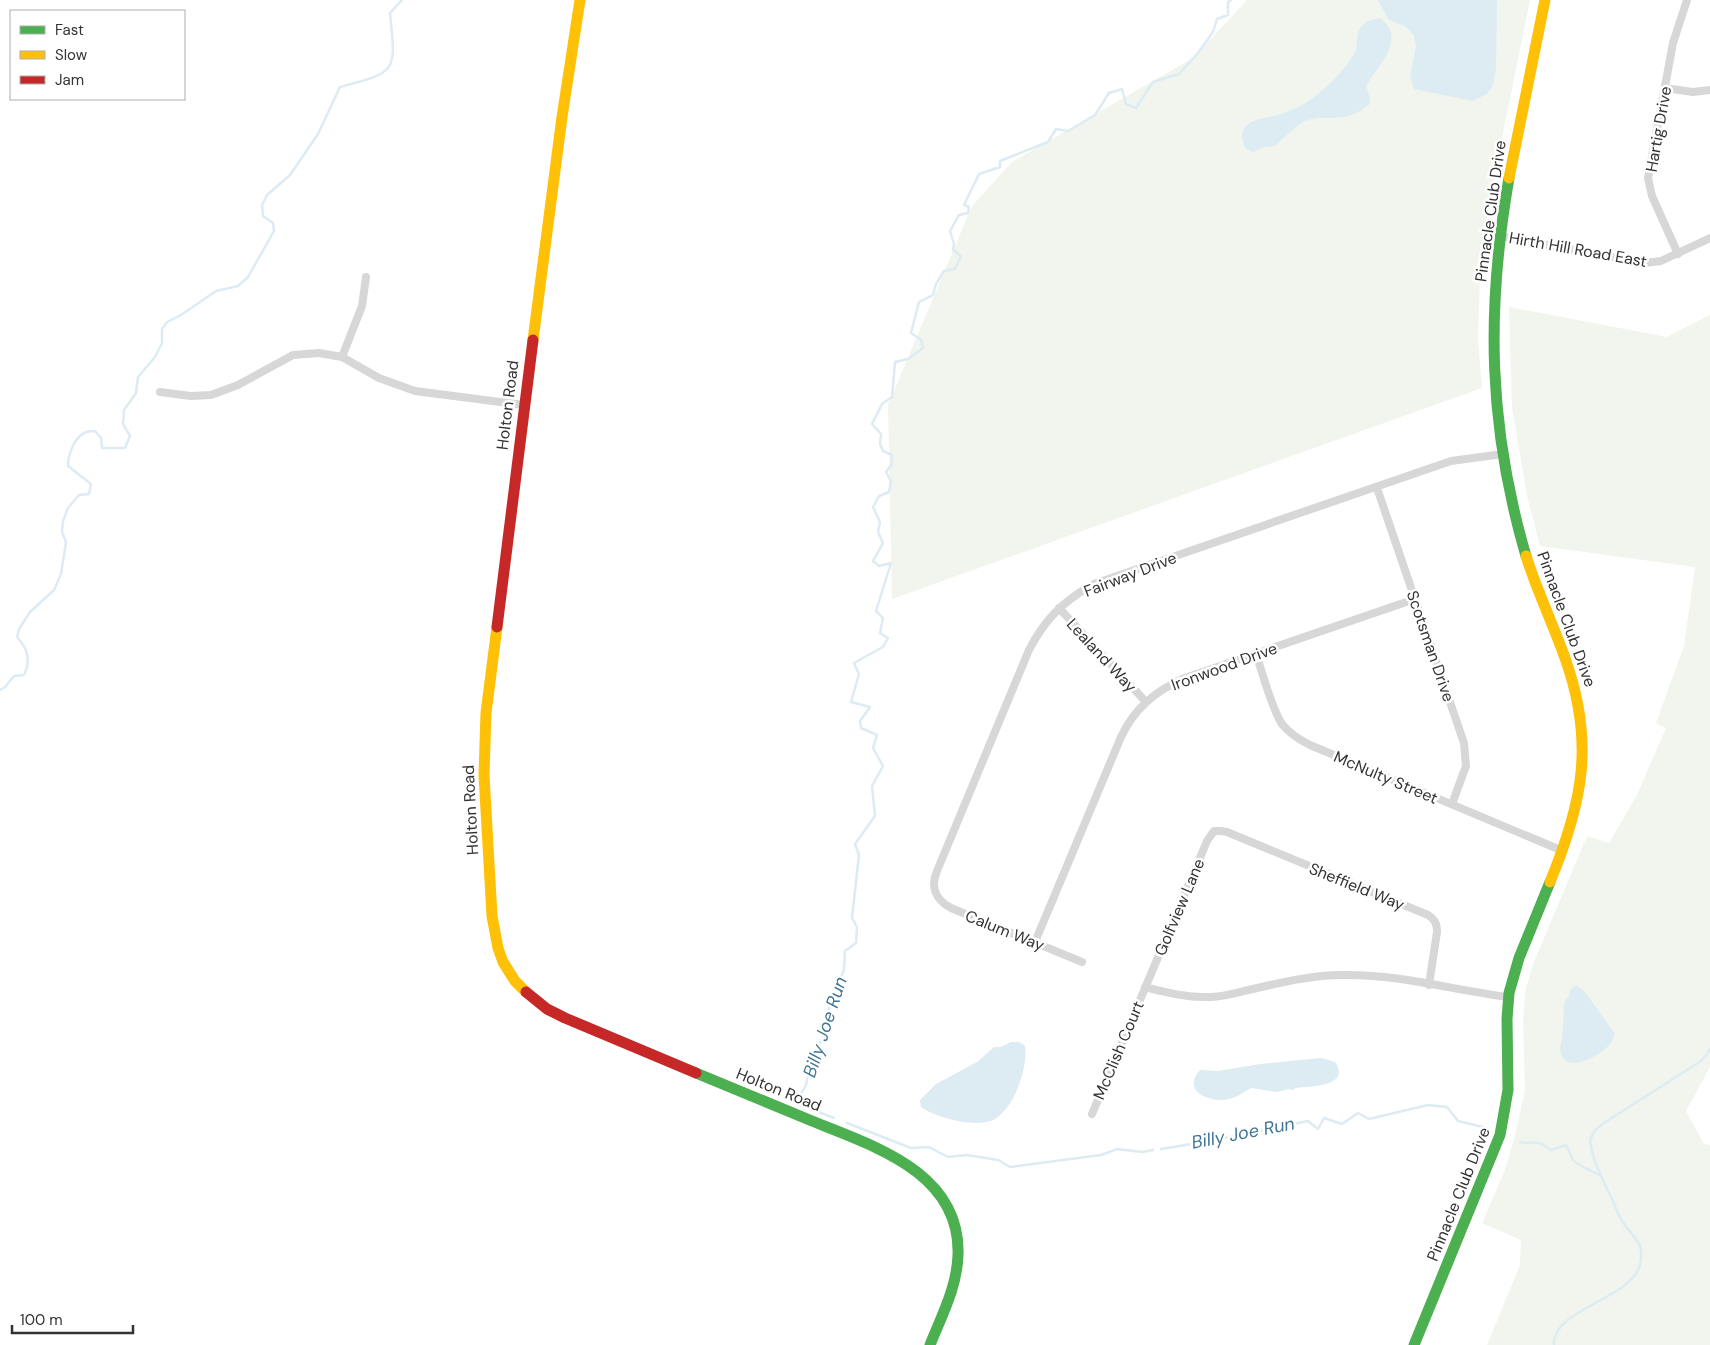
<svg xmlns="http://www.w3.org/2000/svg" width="1710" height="1345" font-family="'DM Sans',sans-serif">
<rect width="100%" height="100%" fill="#fff"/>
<path fill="#f1f5ed" d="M 1247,0 L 1530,0 L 1488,207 L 1480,276 L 1478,339 L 1482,388 L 892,599 L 888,405 L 972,206 L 1012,162 L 1193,58 Z
M 1509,307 L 1667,337 L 1710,315 L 1710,1067 L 1686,1111 L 1704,1144 L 1710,1145 L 1710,1345 L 1487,1345 L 1520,1265 L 1521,1240 L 1482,1223 L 1505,1170 L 1515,1136 L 1525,1089 L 1523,1019 L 1526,988 L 1534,962 L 1587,836 L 1609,843 L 1636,797 L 1666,728 L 1656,723 L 1684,646 L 1695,567 L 1540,546 L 1527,496 L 1512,407 Z"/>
<path fill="#ddebf3" d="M 1378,0 L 1497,0 L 1496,69 L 1493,85 L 1487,94 L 1473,101 L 1414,89 L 1410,76 L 1416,47 L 1414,35 L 1405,26 L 1389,20 Z
M 1381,18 C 1384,21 1387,25 1389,28 C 1399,47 1375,70 1366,86 L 1370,98 L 1369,105 C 1357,114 1347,118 1332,118 C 1323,118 1314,117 1305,121 C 1293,127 1285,138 1275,146 L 1264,147 L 1253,152 L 1245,148 C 1233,118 1262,120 1281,114 C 1293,110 1303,105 1313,98 C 1327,87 1349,67 1356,49 C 1358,42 1356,33 1361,27 C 1366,20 1374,19 1381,18 Z
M 1576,985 L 1585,992 L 1615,1034 C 1613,1037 1613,1041 1610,1044 C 1602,1055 1568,1074 1561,1054 C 1559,1048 1562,1041 1562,1035 C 1564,1024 1563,1012 1565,1000 L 1569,997 L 1570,990 Z
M 1011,1042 L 1019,1042 L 1025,1046 C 1028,1068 1015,1106 995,1119 C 978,1129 936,1118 921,1107 L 920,1100 L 936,1084 L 977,1062 L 994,1047 L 1001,1047 Z
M 1321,1058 L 1335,1062 C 1352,1087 1309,1086 1295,1088 L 1293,1090 L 1289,1089 L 1277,1092 L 1251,1088 C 1242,1093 1234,1100 1222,1100 C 1204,1100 1183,1089 1200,1070 L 1218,1071 L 1260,1064 Z"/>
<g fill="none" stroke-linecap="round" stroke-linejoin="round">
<path stroke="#ddebf3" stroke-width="2.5" d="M 0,690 L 5,687 L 14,676 L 24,675 C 31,660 28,649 17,637 L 19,629 L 30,612 L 54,590 L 61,574 L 66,542 L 62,532 L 63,521 L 68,508 L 79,495 L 89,494 L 91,484 L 68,466 C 68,455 74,437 86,432 C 89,431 92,431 95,431 L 101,438 L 102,448 L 125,448 L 130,436 L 123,424 L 124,410 L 136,393 L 138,377 L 155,357 L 162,343 L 162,329 L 167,322 L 181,315 L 216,291 L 238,286 L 248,277 L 274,231 L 273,223 L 263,216 L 262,205 L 267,195 L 290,175 L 318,134 L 340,87 C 398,72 396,72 390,13 L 402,0
M 834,1118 L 796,1103 L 806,1085 L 811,1060 L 826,1032 L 830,1001 L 844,970 L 845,951 L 856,943 L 857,927 L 852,918 L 859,855 L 855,844 L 875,816 L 872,786 L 883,766 L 873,748 L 877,735 L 861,728 L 860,721 L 870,707 L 851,702 L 859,674 L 854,663 L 883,647 L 888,638 L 880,633 L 883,618 L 876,611 L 891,563 L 879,566 L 873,561 L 883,543 L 878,532 L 880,522 L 873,507 L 879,496 L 889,492 L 891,481 L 886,472 L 892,464 L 892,455 L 883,451 L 880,444 L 881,434 L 872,424 L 882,404 L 892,397 L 895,362 L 908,359 L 923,348 L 921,340 L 911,333 L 919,302 L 933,295 L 936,284 L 944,271 L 955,269 L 961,256 L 953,250 L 954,244 L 950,231 L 959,215 L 968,213 L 969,207 L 964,205 L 979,174 L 1000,167 L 1000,161 L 1048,142 L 1056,129 L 1068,131 L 1095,115 L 1109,93 L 1122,89 L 1126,104 L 1136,108 L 1153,82 L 1179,74 L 1198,53 L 1213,32 L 1217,19 L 1228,15 L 1228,2 L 1231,0
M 847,1123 L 911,1148 L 929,1147 L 948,1157 L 967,1155 L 998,1160 L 1010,1167 L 1101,1155 L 1117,1149 L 1142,1152 L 1153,1150
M 1520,1142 C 1527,1145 1532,1141 1539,1143 C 1543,1144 1547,1148 1551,1150 L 1566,1145 C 1570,1150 1570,1155 1573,1160 C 1578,1166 1593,1171 1601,1176
M 1161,1149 L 1204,1142 L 1308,1121 L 1318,1129 L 1324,1118 L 1342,1124 L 1358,1113 L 1369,1119 L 1428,1105 L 1447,1107 L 1458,1121 L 1483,1127
M 1554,1345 C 1552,1309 1630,1300 1640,1265 C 1641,1260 1642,1252 1640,1246 C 1636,1237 1627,1229 1622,1221 C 1617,1212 1614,1203 1609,1193 C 1601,1176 1592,1159 1590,1140 L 1595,1130 L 1604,1123 L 1701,1061 L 1707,1054 L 1710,1049"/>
<path stroke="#d7d7d7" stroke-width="8" d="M 1665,88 L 1693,92 L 1710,90
M 1500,236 L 1644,263 L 1661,261 L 1710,238
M 1678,254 L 1652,196 L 1648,178 L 1673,43 L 1687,0
M 342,357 L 362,306 L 366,277
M 160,392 L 191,396 L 211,395 L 238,385 L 293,355 L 319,353 L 342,357 L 379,378 L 415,391 L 524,405
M 1377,488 L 1464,743 L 1466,766 L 1452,804
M 1059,608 L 1146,702
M 1256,654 C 1263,674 1271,707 1282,724 C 1289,733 1300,740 1310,745 L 1563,851
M 1035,942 L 1121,737 C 1134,709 1156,690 1185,678 L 1415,599
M 1082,962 L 951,908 C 936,900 930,887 937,871 L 1029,650 C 1045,619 1062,603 1091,585 L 1451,461 L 1503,454
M 1145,987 C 1165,992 1187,998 1209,997 C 1224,997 1238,992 1253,989 C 1283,982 1313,975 1343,975 C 1399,974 1453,990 1508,997
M 1092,1114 L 1207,841 L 1214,831 L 1221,831 L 1227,832 L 1428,915 C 1435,920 1437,923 1437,932 L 1429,985"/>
<path stroke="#4caf50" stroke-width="11" d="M 1509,178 C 1486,310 1488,426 1526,556
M 696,1073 C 735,1089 773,1105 812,1121 C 873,1146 961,1172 958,1255 C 957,1287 942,1315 930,1345
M 1414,1345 L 1500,1135 L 1508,1090 L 1507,1019 L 1509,993 L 1519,958 L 1550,882"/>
<path stroke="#ffc107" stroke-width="11" d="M 1509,178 L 1545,0
M 533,340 L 562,117 L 580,0
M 1526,556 C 1537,591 1553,624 1565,658 C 1595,742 1583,802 1550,882
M 497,627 L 486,713 L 484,775 L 492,916 L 498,948 L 503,962 L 515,981 L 526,992"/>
<path stroke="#c62828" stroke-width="11" d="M 497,627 L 533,340
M 526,992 L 547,1009 L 565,1018 L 696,1073"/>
</g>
<g text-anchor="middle" stroke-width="5" stroke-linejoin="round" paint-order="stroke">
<g font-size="16" fill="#333" stroke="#fff">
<text transform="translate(1658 129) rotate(-80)" y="6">Hartig Drive</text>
<text transform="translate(1490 211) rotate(-82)" y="6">Pinnacle Club Drive</text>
<text transform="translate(1578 249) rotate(10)" y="6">Hirth Hill Road East</text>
<text transform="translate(507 405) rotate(-83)" y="6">Holton Road</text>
<text transform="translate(1130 574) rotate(-21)" y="6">Fairway Drive</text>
<text transform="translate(1567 619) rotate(70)" y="6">Pinnacle Club Drive</text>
<text transform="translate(1431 646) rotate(71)" y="6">Scotsman Drive</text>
<text transform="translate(1102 655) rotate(47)" y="6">Lealand Way</text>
<text transform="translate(1224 666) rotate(-20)" y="6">Ironwood Drive</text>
<text transform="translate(1386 777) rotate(23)" y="6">McNulty Street</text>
<text transform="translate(470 810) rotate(-93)" y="6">Holton Road</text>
<text transform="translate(1357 886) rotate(22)" y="6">Sheffield Way</text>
<text transform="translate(1179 907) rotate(-67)" y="6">Golfview Lane</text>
<text transform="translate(1005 930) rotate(22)" y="6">Calum Way</text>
<text transform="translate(1118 1050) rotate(-67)" y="6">McClish Court</text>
<text transform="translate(779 1089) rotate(22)" y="6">Holton Road</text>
<text transform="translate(1458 1194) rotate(-68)" y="6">Pinnacle Club Drive</text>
</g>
<g font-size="18" font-style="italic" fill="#3f7597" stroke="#fff">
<text transform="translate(825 1027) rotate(-72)" y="6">Billy Joe Run</text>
<text transform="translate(1243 1133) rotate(-11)" y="6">Billy Joe Run</text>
</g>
</g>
<rect x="10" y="10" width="175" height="90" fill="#ffffff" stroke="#adadad"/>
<rect x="20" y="26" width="25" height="8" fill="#4caf50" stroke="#adadad"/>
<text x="55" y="35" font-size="15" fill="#333333">Fast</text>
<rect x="20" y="51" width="25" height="8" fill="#ffc107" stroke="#adadad"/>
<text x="55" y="60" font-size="15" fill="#333333">Slow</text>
<rect x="20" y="76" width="25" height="8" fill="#c62828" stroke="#adadad"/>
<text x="55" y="85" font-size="15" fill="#333333">Jam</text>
<path d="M12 1325v8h121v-8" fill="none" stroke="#333333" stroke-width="2.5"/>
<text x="20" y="1325" font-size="15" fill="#333333" stroke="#ffffff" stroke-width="4" paint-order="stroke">100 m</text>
</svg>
